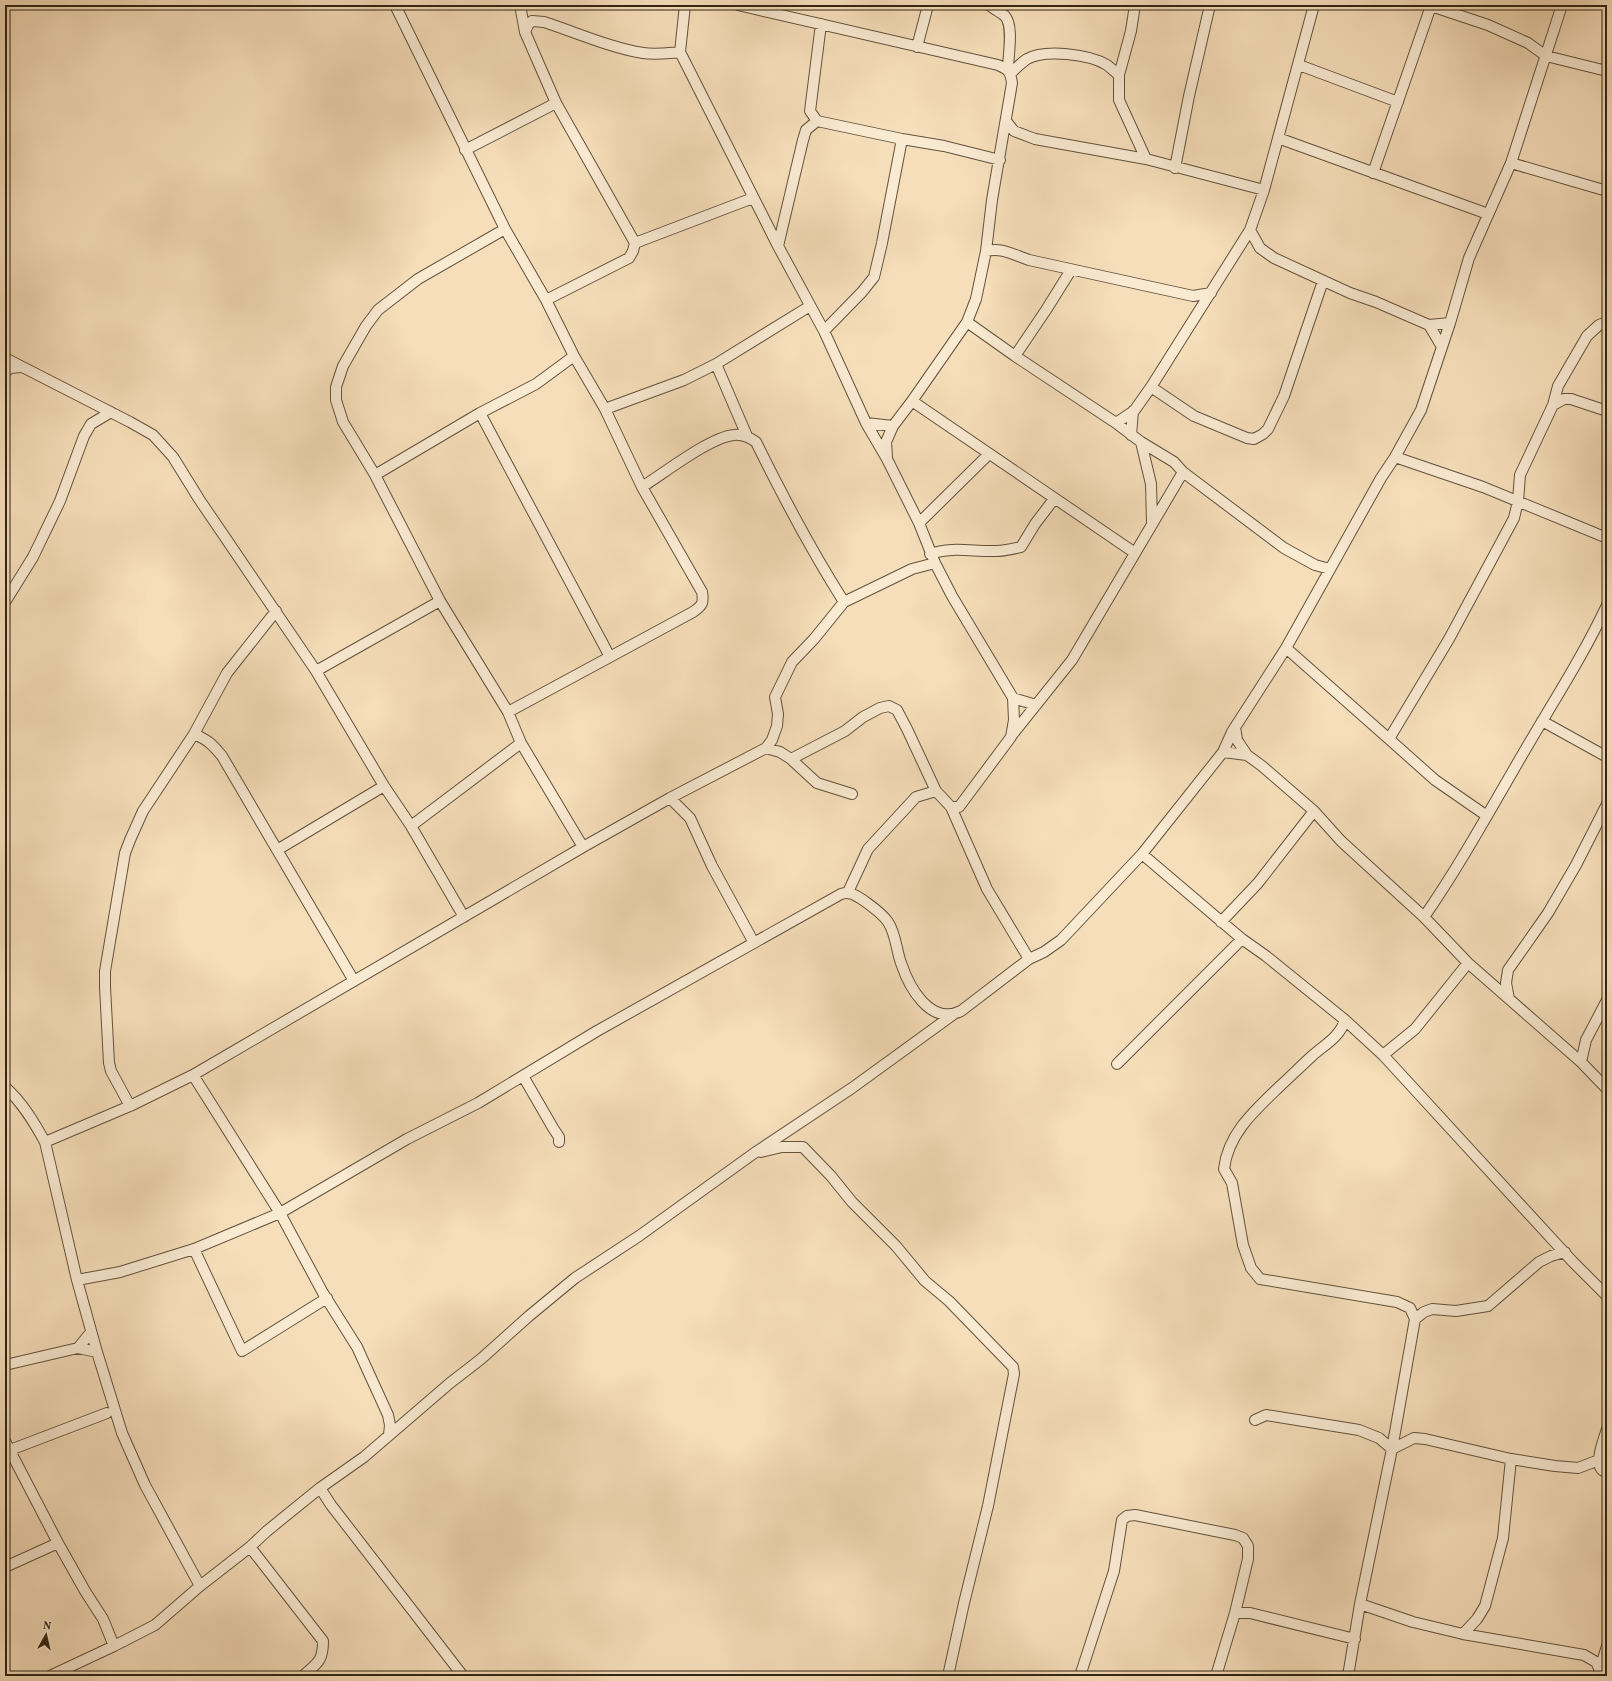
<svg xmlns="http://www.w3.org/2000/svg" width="1612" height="1681" font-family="Vollkorn,serif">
<rect width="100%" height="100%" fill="#f6deba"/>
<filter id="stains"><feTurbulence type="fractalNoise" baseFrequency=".005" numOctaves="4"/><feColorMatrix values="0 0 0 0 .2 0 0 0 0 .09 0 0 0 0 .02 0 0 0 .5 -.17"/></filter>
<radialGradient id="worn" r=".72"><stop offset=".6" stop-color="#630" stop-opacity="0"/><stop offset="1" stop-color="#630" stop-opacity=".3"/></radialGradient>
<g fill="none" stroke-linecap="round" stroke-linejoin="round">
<defs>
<path id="street" d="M 395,5 L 505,229 L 546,300 L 574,356 L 605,409 L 642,487 L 702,592 C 704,603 702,606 693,612 L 508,712
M 520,5 L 525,32 L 556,103 L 635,243 L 633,251 L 629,258 L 546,300
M 685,5 L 680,52 L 778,246 L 824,331 L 866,423 L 887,459 L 919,523 L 935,563 L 952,596 L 1013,698 L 1014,720 L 1011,737 L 959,807 L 951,807 L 936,791 L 907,729 L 897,710 L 889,706 L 880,708 L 863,717 L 845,731 L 791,759
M 738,5 L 998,65 C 1009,70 1010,71 1012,83 L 992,200 L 986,251 L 976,299 L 967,322 L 912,401 L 893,426 L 886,442 L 887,457
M 989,5 C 994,9 1000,12 1005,16 C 1014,26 1008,56 1008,69
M 1428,5 L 1488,25 L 1528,43 L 1546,56 L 1607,71
M 821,24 L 810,111 L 817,121 L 902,139 L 944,146 L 1000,160
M 525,32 L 528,25 L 532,21 L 544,22 C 575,32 611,48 643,53 C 656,55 668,53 680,52
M 917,47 L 928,5
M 1299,65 L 1398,102
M 1010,74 C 1015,69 1021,63 1027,59 C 1045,49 1089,54 1107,65 C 1111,68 1115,72 1119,75 L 1119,100 L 1146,159
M 1119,75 L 1131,31 L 1135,5
M 1006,121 L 1014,131 L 1035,139 L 1146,159 L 1264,190
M 1278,138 L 1488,214
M 465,150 L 556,103
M 1511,163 L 1607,191
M 1175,168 L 1189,96 L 1210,5
M 1373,173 L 1431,6
M 505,229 L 418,279 L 378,310 L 366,326 L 343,366 L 336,387 L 336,400 L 343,422 L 375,475 L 440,601 L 508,712 L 521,743 L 583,847
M 1250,230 L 1260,248 L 1274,258 L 1350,293 L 1376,302 L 1429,325 L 1450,323
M 635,243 L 753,198
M 778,246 L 803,140 L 806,130 L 817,121
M 986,251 C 1002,247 1014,255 1029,260 L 1193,296 L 1211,293
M 967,322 L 1015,356 L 1116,423 L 1141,442 L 1174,462 L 1183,472 L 1284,548 L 1315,565 L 1330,569
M 1429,325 L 1442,347
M 824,331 L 862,292 L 874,277 L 882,243 L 902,139
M 1015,356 L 1046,310 L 1071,270
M 5,358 L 130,422 L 153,435 L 173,457 L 199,499 L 316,671 L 384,786 L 411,826 L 464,917
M 716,364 L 747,436
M 5,372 L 10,368 L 21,367
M 1151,387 L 1194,416 L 1247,438 L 1254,439 L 1263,434 L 1268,429 L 1284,396 L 1323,281
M 912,401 L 1135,553
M 1553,405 L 1564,399 L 1571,399 L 1607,411
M 605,409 L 684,380 L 716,364 L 810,306
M 480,413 L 610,657
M 866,423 L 893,426
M 1116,423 L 1134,411 L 1151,387 L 1250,230 L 1264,190 L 1314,5
M 1131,435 L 1133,411
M 1141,442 L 1151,484 L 1152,522
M 1395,457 L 1483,487 L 1607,538
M 375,475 L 480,413 L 536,384 L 574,356
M 642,487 C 663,474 710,437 734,435 C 743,434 749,437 756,442 C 783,497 811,550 844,602
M 919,523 L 989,454
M 930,554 C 952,546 974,552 996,551 C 1005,551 1013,549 1021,547 L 1035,524 L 1054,499
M 5,602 L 33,557 L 60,501 L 84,436 L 91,424 L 111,412
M 1286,648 L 1389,739
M 316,671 L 440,601
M 1013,698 L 1036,705
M 1542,721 L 1607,757
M 1235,727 L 1237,740 L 1247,755
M 194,734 C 208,740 212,744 222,756 L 354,981
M 1012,735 L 1072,660 L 1183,472
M 766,748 L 780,752 L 791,759 L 817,783 L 852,794
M 1223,752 L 1232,732 L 1286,648 L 1381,478 L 1395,457 L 1421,410 L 1450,323 L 1469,258 L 1511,163 L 1562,5
M 670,798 L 690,818 L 712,866 L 754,943
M 951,807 L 987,889 L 1029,959
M 1487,816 L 1435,780 L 1389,739 L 1449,639 L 1506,533 L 1514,518 L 1518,501 L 1520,475 L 1553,405 L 1558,386 L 1587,336 L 1599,325 L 1607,322
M 411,826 L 521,743
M 277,850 L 384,786
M 1142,854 L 1242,939 L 1266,956 L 1345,1020 L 1383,1055 L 1573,1262 L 1607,1296
M 848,892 L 868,849 L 916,797 L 936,791
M 1424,917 C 1462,862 1494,803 1528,745 C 1555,699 1584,654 1607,605
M 1221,922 L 1258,883 L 1314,811
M 1509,999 L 1506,983 L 1508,970 L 1548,913 L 1576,865 L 1607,804
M 1345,1020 C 1340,1037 1324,1045 1312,1056 C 1301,1066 1290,1077 1279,1087 C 1254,1111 1228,1134 1224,1169 L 1232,1183 L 1243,1245 L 1251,1268 L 1260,1279 L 1397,1302 L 1410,1308 L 1415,1319 L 1392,1449 L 1360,1604 L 1348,1676
M 1383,1055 L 1415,1029 L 1468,963
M 1581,1062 L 1586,1040 L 1607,1000
M 1117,1064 L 1242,939
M 193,1075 L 280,1213 L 323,1293 L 357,1347 L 388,1415 L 390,1425 L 389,1435
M 523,1076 L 553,1128 L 559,1137 L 559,1142
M 5,1087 C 22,1102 34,1122 45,1142 L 77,1280 L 97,1352 L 122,1433 L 145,1485 L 200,1586
M 130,1106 L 111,1071 L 109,1063 L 105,987 L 105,971 L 125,853 L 130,840 L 143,811 L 194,734 L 227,673 L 276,611
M 45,1142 L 130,1106 L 193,1075 L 583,847 L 670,798 L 766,748 L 772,740 L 777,726 L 778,714 L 775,697 L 792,662 L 814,639 L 844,602 L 912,569 L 935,563
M 761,1152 L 782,1147 L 803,1147 L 831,1176 L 852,1202 L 896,1246 L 925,1281 L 949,1301 L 1013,1367 L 1014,1374 L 988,1506 L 964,1603 L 948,1676
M 194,1249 L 242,1351 L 327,1298
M 77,1280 L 120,1272 L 194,1249 L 280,1213 L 407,1139 L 478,1103 L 597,1031 L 841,894 C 850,891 855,895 863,900 C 871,906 882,913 888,922 C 896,934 896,949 901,963 C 909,987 930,1026 961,1011 L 1029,959 L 1044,952 L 1061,940 L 1142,854 L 1223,752 L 1247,755 L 1262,766 L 1314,811 L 1341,841 L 1424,917 L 1468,963 L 1581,1062 L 1607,1089
M 1415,1319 L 1424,1312 L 1432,1309 L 1456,1311 L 1488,1306 L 1539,1262 L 1551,1256 L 1565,1252
M 78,1348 L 91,1332
M 5,1365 L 78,1348 L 97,1352
M 1255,1420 L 1266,1415 L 1359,1430 L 1379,1438 L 1392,1449 L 1414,1438 L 1425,1439 L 1511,1459 L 1555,1466 L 1578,1468 L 1599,1460
M 1607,1429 C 1604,1439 1591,1469 1607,1472
M 5,1441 L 58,1543 L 85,1591 L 103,1619 L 114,1646
M 10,1450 L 107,1413
M 320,1488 L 364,1457 L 450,1383 L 481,1359 L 529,1316 L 575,1278 L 639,1236 L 753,1154 L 852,1088 L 954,1014
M 250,1547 L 323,1641 C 323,1662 317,1663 303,1676
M 5,1567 L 58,1543
M 1360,1604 L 1413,1622 L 1463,1634 L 1584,1655 L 1596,1662 L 1603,1676
M 1235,1613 L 1250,1613 L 1355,1639
M 1463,1634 L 1477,1619 L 1485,1606 L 1503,1538 L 1511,1459
M 1599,1672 L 1607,1646
M 50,1676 L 114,1646 L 155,1625 L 200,1586 L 250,1547 L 267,1531 L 320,1488 L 331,1505 L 463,1676
M 1080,1676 L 1114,1571 L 1122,1520 L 1127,1516 L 1135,1515 L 1235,1535 L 1243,1538 L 1248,1546 L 1248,1559 L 1235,1613 L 1216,1676"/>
</defs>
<use href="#street" stroke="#63523c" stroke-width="12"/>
<use href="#street" stroke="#f9ead2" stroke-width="10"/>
</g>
<rect width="1612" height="1681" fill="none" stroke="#f6deba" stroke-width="20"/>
<rect x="6" y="6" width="1600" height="1669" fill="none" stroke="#322412" stroke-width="2"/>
<rect x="10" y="10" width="1592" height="1661" fill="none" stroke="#322412"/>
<g transform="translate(46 1635) rotate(8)" stroke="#f9ead2" stroke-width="3" paint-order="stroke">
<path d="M0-3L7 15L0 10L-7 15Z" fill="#322412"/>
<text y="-6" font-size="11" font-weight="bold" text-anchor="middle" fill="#322412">N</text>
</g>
<rect width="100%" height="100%" filter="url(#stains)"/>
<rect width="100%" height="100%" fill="url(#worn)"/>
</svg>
